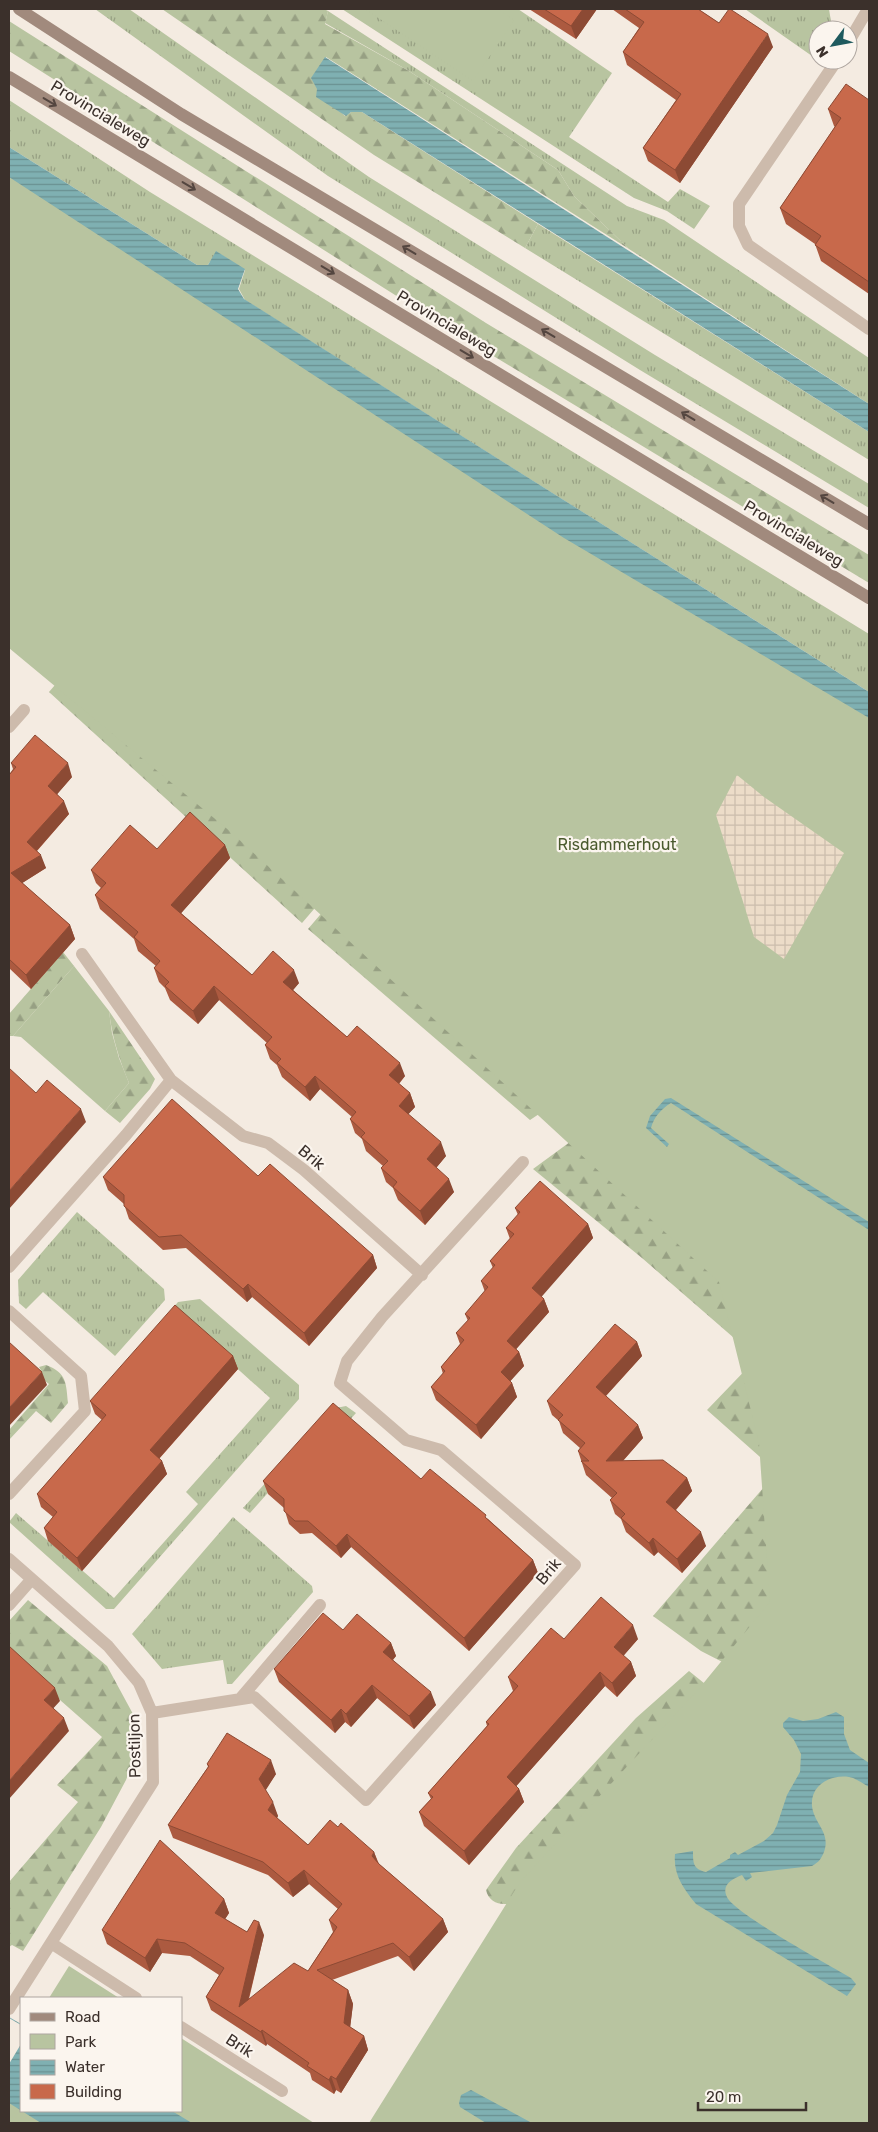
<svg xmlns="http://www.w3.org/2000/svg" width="878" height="2132" font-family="Rubik,sans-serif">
<defs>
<pattern id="grass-tufts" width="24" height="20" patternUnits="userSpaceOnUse" patternTransform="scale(1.25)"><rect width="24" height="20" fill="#b8c4a0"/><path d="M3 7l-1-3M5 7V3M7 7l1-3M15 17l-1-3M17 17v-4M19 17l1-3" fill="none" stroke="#97a083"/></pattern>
<pattern id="forest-firs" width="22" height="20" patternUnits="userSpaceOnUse" patternTransform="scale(1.25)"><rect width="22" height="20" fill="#b8c4a0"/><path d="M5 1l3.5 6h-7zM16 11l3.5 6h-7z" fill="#97a083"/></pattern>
<pattern id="plaza-grid" width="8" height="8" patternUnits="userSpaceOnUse" patternTransform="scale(1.25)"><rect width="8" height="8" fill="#ecdcc8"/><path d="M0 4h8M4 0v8" fill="none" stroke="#cbbdac"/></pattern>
<pattern id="water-rules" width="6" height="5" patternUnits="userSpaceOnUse" patternTransform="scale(1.25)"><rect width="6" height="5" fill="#7fb0b2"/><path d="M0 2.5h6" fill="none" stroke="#699091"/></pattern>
</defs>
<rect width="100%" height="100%" fill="#f4ebe1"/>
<path fill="url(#grass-tufts)" d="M 95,9 L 129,9 L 369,177 L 655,355 L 869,484 L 869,508 L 640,370 L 328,176 Z
M 342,9 L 518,9 L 612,73 L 569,137 L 668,202 L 680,189 L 710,206 L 694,229 L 667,211 L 634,198 Z
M 745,9 L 829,9 L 832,28 L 830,30 L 818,30 L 818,48 L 812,56 Z
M 328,11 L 627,206 L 664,220 L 869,358 L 869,404 L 629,249 L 574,196 L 558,170 L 409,71 L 325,23 Z
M 9,100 L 150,192 L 869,634 L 869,692 L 245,300 L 239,289 L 245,270 L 217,252 L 207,266 L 197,265 L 9,147 Z
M 538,224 L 869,432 L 869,460 L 525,248 Z
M 77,1212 L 164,1289 L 165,1300 L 115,1356 L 43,1292 L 26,1309 L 19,1303 L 18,1280 Z
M 200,1299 L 299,1385 L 299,1399 L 114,1609 L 106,1609 L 9,1522 L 16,1513 L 114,1598 L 198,1504 L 186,1492 L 270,1398 L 179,1316 L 164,1319 L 178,1302 Z
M 346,1406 L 356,1413 L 347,1423 L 336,1416 L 250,1513 L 243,1508 L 331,1409 Z
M 233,1517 L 312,1586 L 313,1592 L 232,1684 L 227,1684 L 223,1660 L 162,1669 L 132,1634 Z"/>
<path fill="url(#forest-firs)" d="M 162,9 L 324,9 L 328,11 L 325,24 L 409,71 L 558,170 L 574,196 L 629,249 L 326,57 L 314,83 L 318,89 L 345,116 L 351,112 L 362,112 L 538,224 L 525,248 L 374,155 Z
M 9,21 L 486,323 L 869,555 L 869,583 L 452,331 L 9,51 Z
M 90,644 L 339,880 L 302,923 L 49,692 Z
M 337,895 L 539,1114 L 530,1120 L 308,929 Z
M 63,952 L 74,966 L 13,1036 L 9,1036 L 9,1014 Z
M 109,1011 L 155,1079 L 150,1089 L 120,1123 L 105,1111 L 129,1083 C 119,1059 112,1037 109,1011 Z
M 574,1139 L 834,1317 L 869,1544 L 736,1669 L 701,1651 L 653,1616 L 777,1472 L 707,1410 L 757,1358 L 642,1258 L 533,1169 Z
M 46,1365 C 67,1373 66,1383 68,1403 L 51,1423 L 36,1411 L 9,1440 L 9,1430 L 49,1384 L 40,1377 L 42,1372 L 39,1367 Z
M 28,1600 L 107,1666 L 133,1714 L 136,1754 L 126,1780 L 101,1827 L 23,1951 L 12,1945 L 9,1947 L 9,1882 L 78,1802 L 57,1785 L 102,1737 L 9,1655 L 9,1621 Z
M 689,1671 L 720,1696 L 512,1903 C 501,1906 489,1903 486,1890 L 516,1848 L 636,1718 Z"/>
<path fill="#b8c4a0" d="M 365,9 L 498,9 L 514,20 L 473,81 Z
M 9,162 L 869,701 L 869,2123 L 369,2123 L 520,1882 L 697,1691 L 770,1602 L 759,1443 L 719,1282 L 232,833 L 9,648 Z
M 74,966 L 109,1011 L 112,1033 L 119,1058 L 129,1083 L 105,1111 L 21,1037 L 13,1036 Z
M 69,1966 L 119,1998 L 49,1998 Z
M 181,2038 L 314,2123 L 9,2123 L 9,2064 L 21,2111 L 181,2111 Z"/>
<path fill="url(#plaza-grid)" d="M 737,775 L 764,797 L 844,853 L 784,959 L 754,937 L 716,815 Z"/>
<path fill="url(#water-rules)" d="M 325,57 L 869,404 L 869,432 L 362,112 L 351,112 L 346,116 L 316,97 L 317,89 L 311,78 Z
M 9,147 L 197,265 L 208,265 L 216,251 L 245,269 L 238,289 L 244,299 L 869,692 L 869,718 L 564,538 L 9,177 Z
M 671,1098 L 869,1222 L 869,1230 L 671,1103 C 661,1109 654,1117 651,1128 L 669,1144 L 667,1147 L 646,1128 L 650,1116 L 665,1099 Z
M 836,1712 L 844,1717 L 844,1734 L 850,1750 L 869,1763 L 869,1787 C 863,1784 856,1778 849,1777 C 831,1774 810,1785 812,1806 C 814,1824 831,1832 824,1852 C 821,1859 819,1862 812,1866 L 750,1873 L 752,1877 L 746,1881 L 742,1875 C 732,1879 721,1885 727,1897 C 734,1913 830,1966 851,1978 L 856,1984 L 847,1996 L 696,1904 C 684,1889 673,1875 675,1854 L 693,1851 C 693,1863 693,1869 706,1872 L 730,1858 L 730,1855 L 735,1852 L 738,1855 L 764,1841 L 773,1833 L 777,1825 L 787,1795 L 800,1772 L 801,1754 L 794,1740 L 783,1727 L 783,1723 L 789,1717 L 803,1721 L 818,1719 Z
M 9,2017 L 21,2024 L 21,2111 L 172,2111 L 192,2123 L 41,2123 L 9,2103 Z
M 471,2090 L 532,2123 L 486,2123 L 460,2107 L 459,2103 L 461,2095 Z"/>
<path fill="#f4ebe1" d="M 9,2018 L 21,2025 L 21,2044 L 9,2064 Z"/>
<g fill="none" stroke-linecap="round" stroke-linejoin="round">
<path stroke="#cdbbac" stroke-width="12" d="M 848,43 L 868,9
M 837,60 L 739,204 L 739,226 L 748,245 L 869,329
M 9,727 L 24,710
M 82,954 L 171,1080
M 9,1267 L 126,1135 L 171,1080 L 243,1136 L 268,1143 L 304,1170 L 422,1275
M 9,1311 L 81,1376 L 85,1411 L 9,1494
M 9,1559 L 108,1646 L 139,1683 L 152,1713 L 153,1782 L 9,2009
M 9,1605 L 31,1580
M 240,1699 L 320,1605
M 152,1713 L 254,1697 L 366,1800 L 575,1565 L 441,1450 L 406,1440 L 340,1383 L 347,1361 L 382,1317 L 523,1162
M 51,1943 L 136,1998
M 181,2027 L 282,2091"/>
<path stroke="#a18a7d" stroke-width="12" d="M 19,9 L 181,114 L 869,524
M 9,77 L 869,598"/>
</g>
<path fill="#ac5a40" d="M 529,9 L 597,9 L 576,39 Z
M 612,9 L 698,9 L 719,23 L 773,47 L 680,183 L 648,161 L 643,148 L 676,100 L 627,65 L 623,52 L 639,28 Z
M 869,100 L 869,294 L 821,261 L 815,244 L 786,224 L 780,208 L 835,127 L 834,126 L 828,109 Z
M 11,763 L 72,777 L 57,794 L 69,814 L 37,851 L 46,868 L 22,883 L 70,925 L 75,939 L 31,989 L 9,968 L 9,775 L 13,769 Z
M 225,845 L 230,858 L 181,913 L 252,975 L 299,983 L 293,990 L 347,1037 L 405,1076 L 399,1084 L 410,1093 L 415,1107 L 408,1114 L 446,1156 L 436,1168 L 454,1192 L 425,1225 L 398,1200 L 393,1188 L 386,1182 L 381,1168 L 383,1166 L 366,1151 L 362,1139 L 355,1133 L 350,1119 L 352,1117 L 320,1089 L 310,1101 L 282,1077 L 277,1065 L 270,1059 L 265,1045 L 267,1043 L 219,1000 L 198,1024 L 170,1000 L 165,988 L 159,982 L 154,968 L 156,966 L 138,951 L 134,939 L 100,909 L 95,895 L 101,888 L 96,883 L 91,870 L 157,849 Z
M 258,1176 L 373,1255 L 377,1268 L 309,1346 L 252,1297 L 247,1302 L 186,1248 L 163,1250 L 129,1219 L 124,1204 L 108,1190 L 103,1177 Z
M 515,1208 L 588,1224 L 593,1238 L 541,1296 L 544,1299 L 549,1312 L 516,1349 L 519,1352 L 524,1366 L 510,1381 L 512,1383 L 517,1397 L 481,1439 L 436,1400 L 431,1387 L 443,1374 L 441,1367 L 460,1344 L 456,1333 L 468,1321 L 465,1314 L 485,1292 L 481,1281 L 493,1268 L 490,1261 L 510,1239 L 506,1228 L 518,1215 Z
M 637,1342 L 642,1356 L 606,1396 L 638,1425 L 643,1438 L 623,1461 L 687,1478 L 692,1491 L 676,1510 L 706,1546 L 682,1573 L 658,1552 L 654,1556 L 626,1532 L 621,1519 L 615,1514 L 610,1500 L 612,1498 L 586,1475 L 578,1451 L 580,1448 L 563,1433 L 559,1421 L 552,1415 L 547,1401 Z
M 233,1356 L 238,1369 L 159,1459 L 162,1461 L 167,1474 L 82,1571 L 48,1541 L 44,1528 L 53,1517 L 41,1507 L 37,1494 L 102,1420 L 95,1414 L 90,1401 Z
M 421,1479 L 488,1519 L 533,1560 L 538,1573 L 469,1651 L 351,1547 L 341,1558 L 312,1533 L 300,1534 L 289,1524 L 284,1508 L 268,1494 L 263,1481 Z
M 343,1630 L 391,1643 L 396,1656 L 393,1660 L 436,1705 L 414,1729 L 377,1698 L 351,1727 L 345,1722 L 335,1733 L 279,1682 L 274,1669 Z
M 564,1639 L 638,1639 L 623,1656 L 631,1662 L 636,1676 L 617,1697 L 605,1686 L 516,1786 L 519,1789 L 524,1802 L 469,1865 L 424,1826 L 419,1812 L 431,1799 L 428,1793 L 487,1726 L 486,1722 L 513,1691 L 508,1677 Z
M 207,1764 L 276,1774 L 265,1790 L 278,1816 L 277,1818 L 308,1845 L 338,1827 L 374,1852 L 379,1864 L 443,1919 L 448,1932 L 414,1971 L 398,1956 L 332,1980 L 348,1990 L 353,2004 L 350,2027 L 364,2036 L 368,2050 L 341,2093 L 336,2090 L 334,2094 L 312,2080 L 310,2073 L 267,2044 L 266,2046 L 211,2010 L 206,1997 L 219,1975 L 190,1956 L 162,1953 L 150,1972 L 107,1944 L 102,1930 L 224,1899 L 229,1913 L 225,1919 L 247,1932 L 264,1935 L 249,1999 L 308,1971 L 333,1932 L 329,1920 L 338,1909 L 309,1884 L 293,1897 L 268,1875 L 173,1838 L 168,1825 L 208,1767 Z"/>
<path fill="#8c4a34" d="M 583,9 L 597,9 L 576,39 L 571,26 Z
M 768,34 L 773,47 L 680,183 L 675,170 Z
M 68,763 L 72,777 L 53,799 L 48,786 Z
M 64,801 L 69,814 L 32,856 L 27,842 Z
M 225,845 L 230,858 L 176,919 L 171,905 Z
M 41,855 L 46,868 L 16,887 L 11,873 Z
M 70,925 L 75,939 L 31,989 L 26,975 Z
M 294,970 L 299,983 L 288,996 L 283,982 Z
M 214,986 L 219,1000 L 198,1024 L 193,1011 Z
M 400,1063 L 405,1076 L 394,1089 L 389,1075 Z
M 315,1076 L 320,1089 L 310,1101 L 305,1087 Z
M 410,1093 L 415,1107 L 404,1119 L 399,1106 Z
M 81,1109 L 86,1122 L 9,1209 L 9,1191 Z
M 441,1142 L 446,1156 L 432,1173 L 427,1159 Z
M 449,1179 L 454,1192 L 425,1225 L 420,1211 Z
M 588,1224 L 593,1238 L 537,1302 L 532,1288 Z
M 373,1255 L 377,1268 L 309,1346 L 304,1333 Z
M 248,1284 L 252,1297 L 247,1302 L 243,1289 Z
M 544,1299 L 549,1312 L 511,1355 L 507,1341 Z
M 637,1342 L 642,1356 L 601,1401 L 596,1387 Z
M 519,1352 L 524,1366 L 506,1386 L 501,1372 Z
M 233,1356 L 238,1369 L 155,1463 L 150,1450 Z
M 42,1372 L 47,1385 L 9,1426 L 9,1408 Z
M 512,1383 L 517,1397 L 481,1439 L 476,1425 Z
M 638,1425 L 643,1438 L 611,1474 L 606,1461 Z
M 162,1461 L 167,1474 L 82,1571 L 77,1558 Z
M 687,1478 L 692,1491 L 671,1515 L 666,1502 Z
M 701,1532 L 706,1546 L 682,1573 L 677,1559 Z
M 347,1534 L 351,1547 L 341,1558 L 336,1546 Z
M 653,1538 L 658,1552 L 654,1556 L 649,1543 Z
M 533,1560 L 538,1573 L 469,1651 L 464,1638 Z
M 633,1625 L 638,1639 L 619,1661 L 614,1647 Z
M 391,1643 L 396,1656 L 388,1665 L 383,1652 Z
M 631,1662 L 636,1676 L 617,1697 L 612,1683 Z
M 600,1672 L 605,1686 L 512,1791 L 507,1777 Z
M 372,1685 L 377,1698 L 351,1727 L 346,1714 Z
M 55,1688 L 60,1701 L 49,1713 L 44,1700 Z
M 431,1692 L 436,1705 L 414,1729 L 409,1716 Z
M 341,1709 L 345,1722 L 335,1733 L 331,1720 Z
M 64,1718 L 69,1731 L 9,1799 L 9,1781 Z
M 271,1760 L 276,1774 L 264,1793 L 259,1779 Z
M 519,1789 L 524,1802 L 469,1865 L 464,1851 Z
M 273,1802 L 278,1816 L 273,1824 L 268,1810 Z
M 374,1852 L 379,1866 L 372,1856 Z
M 304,1870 L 309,1884 L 293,1897 L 288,1883 Z
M 224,1899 L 229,1913 L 220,1927 L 215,1913 Z
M 443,1919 L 448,1932 L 414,1971 L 409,1957 Z
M 259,1922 L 264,1935 L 243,2021 L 239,2007 Z
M 157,1939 L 162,1953 L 150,1972 L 145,1958 Z
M 348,1990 L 353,2004 L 349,2037 L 344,2023 Z
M 262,2030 L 267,2044 L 266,2046 L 261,2032 Z
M 364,2036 L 368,2050 L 341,2093 L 336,2079 Z
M 331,2076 L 336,2090 L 334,2094 L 329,2080 Z"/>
<path fill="#c8694b" stroke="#8c4a34" d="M 544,9 L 583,9 L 571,26 Z
M 625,9 L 698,9 L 719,23 L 729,9 L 730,9 L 768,34 L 675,170 L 643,148 L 681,94 L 623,52 L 644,22 Z
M 846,84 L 869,100 L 869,282 L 815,245 L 821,236 L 780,208 L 841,118 L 828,109 Z
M 35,735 L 68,763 L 48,786 L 64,801 L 27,842 L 41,855 L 11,873 L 70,925 L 26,975 L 9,959 L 9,775 L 16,767 L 11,763 Z
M 190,812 L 225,845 L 171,905 L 252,975 L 273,951 L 294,970 L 283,982 L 347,1037 L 357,1026 L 400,1063 L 389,1075 L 410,1093 L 399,1106 L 441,1142 L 427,1159 L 449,1179 L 420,1211 L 393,1187 L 397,1182 L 381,1168 L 388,1161 L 361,1137 L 365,1133 L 350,1119 L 356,1112 L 315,1076 L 305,1087 L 277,1063 L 281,1059 L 265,1045 L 272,1037 L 214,986 L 193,1011 L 165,986 L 169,982 L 154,968 L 160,961 L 134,937 L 138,932 L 95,895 L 106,883 L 91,870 L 130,825 L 157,849 Z
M 9,1068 L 36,1093 L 47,1080 L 81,1109 L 9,1191 Z
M 172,1099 L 258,1176 L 270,1164 L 373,1255 L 304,1333 L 248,1284 L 243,1289 L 181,1235 L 159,1237 L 124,1206 L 124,1195 L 103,1177 Z
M 540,1181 L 588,1224 L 532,1288 L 544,1299 L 507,1341 L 519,1352 L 501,1372 L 512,1383 L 476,1425 L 431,1387 L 445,1371 L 441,1367 L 464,1340 L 456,1333 L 470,1318 L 465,1314 L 488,1287 L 481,1281 L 495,1265 L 490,1261 L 514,1234 L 506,1228 L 520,1212 L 515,1208 Z
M 175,1305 L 233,1356 L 150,1450 L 162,1461 L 77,1558 L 44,1528 L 57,1512 L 37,1494 L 106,1415 L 90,1401 Z
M 615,1324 L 637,1342 L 596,1387 L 638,1425 L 606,1461 L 663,1460 L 687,1478 L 666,1502 L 701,1532 L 677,1559 L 653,1538 L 649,1543 L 621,1518 L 625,1514 L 610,1500 L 617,1493 L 581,1461 L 589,1461 L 578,1451 L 585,1443 L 558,1420 L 563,1415 L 547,1401 Z
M 9,1342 L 42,1372 L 9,1408 Z
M 333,1403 L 421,1479 L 430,1469 L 486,1515 L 485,1517 L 533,1560 L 464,1638 L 347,1534 L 336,1546 L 308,1521 L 295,1521 L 284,1511 L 284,1499 L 263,1481 Z
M 601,1597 L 633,1625 L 614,1647 L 631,1662 L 612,1683 L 600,1672 L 507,1777 L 519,1789 L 464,1851 L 419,1812 L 433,1797 L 428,1793 L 489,1724 L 486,1722 L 518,1686 L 508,1677 L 551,1628 L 564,1639 Z
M 323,1613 L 343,1630 L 357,1614 L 391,1643 L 383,1652 L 431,1692 L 409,1716 L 372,1685 L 346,1714 L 341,1709 L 331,1720 L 274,1669 Z
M 9,1646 L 55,1688 L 44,1700 L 64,1718 L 9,1781 Z
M 227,1733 L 271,1760 L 259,1779 L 273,1802 L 268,1810 L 308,1845 L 330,1820 L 338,1827 L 341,1823 L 374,1852 L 372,1856 L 379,1864 L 443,1919 L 409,1957 L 393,1943 L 317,1970 L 348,1990 L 344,2023 L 364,2036 L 336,2079 L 331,2076 L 329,2080 L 307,2066 L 309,2063 L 262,2030 L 261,2032 L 206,1997 L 224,1968 L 185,1943 L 157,1939 L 145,1958 L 102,1930 L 160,1840 L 224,1899 L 215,1913 L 247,1932 L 254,1920 L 259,1922 L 239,2007 L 294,1963 L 308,1971 L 337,1927 L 329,1920 L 342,1904 L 304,1870 L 288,1883 L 263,1862 L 168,1825 L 209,1766 L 207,1764 Z"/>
<defs><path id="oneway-shaft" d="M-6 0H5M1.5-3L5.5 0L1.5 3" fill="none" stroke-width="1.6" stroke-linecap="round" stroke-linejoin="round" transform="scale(1.25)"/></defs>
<g stroke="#544640">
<use href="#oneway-shaft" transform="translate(50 102) rotate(31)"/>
<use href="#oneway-shaft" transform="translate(189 186) rotate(31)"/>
<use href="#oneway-shaft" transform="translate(409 250) rotate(-149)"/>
<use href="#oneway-shaft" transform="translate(328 270) rotate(31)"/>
<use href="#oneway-shaft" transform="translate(548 333) rotate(-149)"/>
<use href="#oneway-shaft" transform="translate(467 354) rotate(31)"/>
<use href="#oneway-shaft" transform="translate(688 416) rotate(-149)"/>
<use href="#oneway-shaft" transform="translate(827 499) rotate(-149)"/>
</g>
<g text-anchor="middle" stroke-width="4.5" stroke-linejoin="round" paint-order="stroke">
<g font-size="16" fill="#3b302b" stroke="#fbf5ee">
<text transform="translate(101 113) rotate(31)" y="6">Provincialeweg</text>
<text transform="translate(447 323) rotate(31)" y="6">Provincialeweg</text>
<text transform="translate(794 533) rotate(31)" y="6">Provincialeweg</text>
<text transform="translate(312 1157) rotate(40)" y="6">Brik</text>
<text transform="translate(548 1571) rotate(-50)" y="6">Brik</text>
<text transform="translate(134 1746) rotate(-91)" y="6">Postiljon</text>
<text transform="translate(240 2045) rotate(33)" y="6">Brik</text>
</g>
<g font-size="16" fill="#4a5a2e" stroke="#fbf5ee">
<text x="617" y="850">Risdammerhout</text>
</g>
</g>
<rect width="878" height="2132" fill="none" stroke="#3b302b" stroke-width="20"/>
<rect x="20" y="1997" width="162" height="115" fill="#fbf5ee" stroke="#aea6a0"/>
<rect x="30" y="2013" width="25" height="8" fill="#a18a7d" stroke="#aea6a0"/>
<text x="65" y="2022" font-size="15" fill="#3b302b">Road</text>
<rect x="30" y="2034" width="25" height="15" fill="#b8c4a0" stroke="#aea6a0"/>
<text x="65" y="2047" font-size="15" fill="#3b302b">Park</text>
<rect x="30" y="2060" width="25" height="15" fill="url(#water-rules)" stroke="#aea6a0"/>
<text x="65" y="2072" font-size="15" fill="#3b302b">Water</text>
<rect x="30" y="2084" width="25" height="15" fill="#c8694b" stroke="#aea6a0"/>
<text x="65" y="2097" font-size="15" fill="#3b302b">Building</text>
<g transform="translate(833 45) rotate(238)"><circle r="24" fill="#fbf5ee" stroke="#aea6a0"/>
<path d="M0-4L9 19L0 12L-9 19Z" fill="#1f5a5e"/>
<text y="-8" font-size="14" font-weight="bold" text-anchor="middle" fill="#3b302b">N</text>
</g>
<path d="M698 2102v8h108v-8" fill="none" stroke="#3b302b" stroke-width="2.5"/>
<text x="706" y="2102" font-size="15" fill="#3b302b" stroke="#fbf5ee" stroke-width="4" paint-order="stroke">20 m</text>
</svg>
